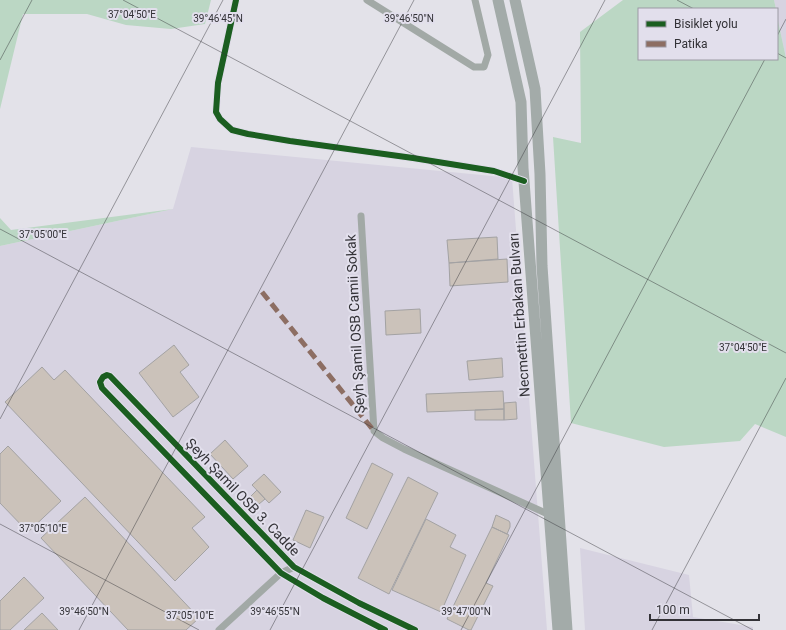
<svg xmlns="http://www.w3.org/2000/svg" width="786" height="630" font-family="Roboto,sans-serif">
<rect width="100%" height="100%" fill="#e3e2e9"/>
<path fill="#d7d3e1" d="M 774,0 L 786,0 L 786,58 L 777,16 L 777,9 L 776,9 Z
M 191,147 L 512,178 L 547,630 L 0,630 L 0,246 L 173,209 Z
M 580,548 L 689,575 L 693,617 L 753,627 L 753,630 L 585,630 Z"/>
<path fill="#bbd7c4" d="M 0,0 L 211,0 L 205,24 L 171,29 L 126,25 L 87,14 L 23,14 L 0,109 Z
M 623,0 L 774,0 L 776,9 L 639,9 L 639,59 L 777,59 L 777,16 L 786,58 L 786,437 L 755,424 L 740,441 L 664,447 L 571,423 L 553,137 L 581,143 L 580,32 Z
M 173,209 L 0,246 L 0,218 L 11,230 Z"/>
<path fill="#cbc2ba" stroke="#a3a2a3" d="M 497,237 L 498,259 L 449,263 L 447,240 Z
M 507,259 L 508,282 L 450,286 L 449,263 Z
M 420,309 L 421,333 L 386,335 L 385,311 Z
M 174,345 L 189,365 L 180,372 L 199,397 L 173,417 L 139,373 Z
M 502,358 L 503,377 L 469,380 L 467,361 Z
M 42,367 L 54,380 L 65,370 L 205,517 L 192,528 L 209,547 L 175,581 L 5,402 Z
M 503,391 L 504,409 L 427,412 L 426,394 Z
M 516,402 L 517,419 L 504,420 L 504,403 Z
M 504,409 L 504,420 L 475,420 L 475,410 Z
M 225,440 L 248,466 L 233,479 L 210,454 Z
M 8,446 L 61,501 L 28,532 L 0,503 L 0,454 Z
M 372,463 L 393,474 L 367,529 L 346,518 Z
M 264,474 L 281,492 L 269,503 L 252,485 Z
M 408,477 L 438,493 L 389,594 L 358,578 Z
M 257,490 L 265,499 L 259,504 L 251,496 Z
M 85,497 L 199,618 L 186,630 L 128,630 L 41,538 Z
M 306,510 L 324,517 L 310,548 L 293,540 Z
M 496,515 L 509,521 L 510,523 L 510,527 L 507,534 L 492,527 Z
M 426,519 L 456,535 L 450,547 L 466,555 L 441,612 L 392,590 Z
M 492,527 L 509,535 L 486,583 L 493,586 L 471,630 L 469,630 L 447,619 Z
M 24,577 L 44,598 L 10,630 L 0,630 L 0,601 Z
M 42,613 L 58,630 L 24,630 Z"/>
<g fill="none" stroke-linecap="round" stroke-linejoin="round">
<path stroke="#a2a9a6" stroke-width="7" d="M 236,0 L 218,83 L 216,112 L 220,119 L 232,130 L 248,134 L 290,141 L 413,158 L 494,171 L 524,181
M 367,0 L 474,67 L 484,67 L 488,55 L 475,0
M 361,216 L 374,431 L 383,438 L 404,449 L 550,515
M 219,630 L 281,573 L 294,567
M 385,630 L 323,598 L 281,573 L 102,388 L 100,382 L 103,377 L 107,375 L 110,376 L 294,567 L 359,603 L 415,630"/>
<path stroke="#a3aba9" stroke-width="11" d="M 498,0 L 521,102 L 523,168 L 558,630
M 515,0 L 535,89 L 540,174 L 542,266 L 567,630"/>
<path stroke="#8d6e63" stroke-width="5" stroke-dasharray="10 5" stroke-linecap="butt" d="M 262,292 L 374,431"/>
<defs>
<path id="cycleway" d="M 236,0 L 218,83 L 216,112 L 220,119 L 232,130 L 248,134 L 290,141 L 413,158 L 494,171 L 524,181
M 385,630 L 323,598 L 281,573 L 102,388 L 100,382 L 103,377 L 107,375 L 110,376 L 294,567 L 359,603 L 415,630"/>
</defs>
<use href="#cycleway" stroke="#e2dfec" stroke-width="8"/>
<use href="#cycleway" stroke="#1b5e20" stroke-width="6"/>
</g>
<path fill="none" stroke="#333237" stroke-width="1" stroke-opacity="0.45" d="M 123,0 L 786,353M 677,0 L 694,9M 777,36 L 786,19M 777,53 L 786,58M 0,60 L 32,0M 0,229 L 753,630M 0,419 L 223,0M 0,524 L 199,630M 79,630 L 414,0M 270,630 L 605,0M 461,630 L 765,59M 652,630 L 786,378"/>
<g text-anchor="middle" stroke-width="4" stroke-linejoin="round" paint-order="stroke">
<g font-size="14" fill="#333237" stroke="#e2dfec">
<text transform="translate(519 315) rotate(-94)" y="5">Necmettin Erbakan Bulvarı</text>
<text transform="translate(355 324) rotate(-93)" y="5">Şeyh Şamil OSB Camii Sokak</text>
<text transform="translate(243 497) rotate(46)" y="5">Şeyh Şamil OSB 3. Cadde</text>
</g>
</g>
<g font-size="10" text-anchor="middle" fill="#333237" stroke="#e2dfec" stroke-width="4" stroke-linejoin="round" paint-order="stroke">
<text x="132" y="18">37°04'50"E</text>
<text x="218" y="22">39°46'45"N</text>
<text x="409" y="22">39°46'50"N</text>
<text x="43" y="238">37°05'00"E</text>
<text x="743" y="351">37°04'50"E</text>
<text x="43" y="532">37°05'10"E</text>
<text x="84" y="615">39°46'50"N</text>
<text x="275" y="615">39°46'55"N</text>
<text x="466" y="615">39°47'00"N</text>
<text x="190" y="619">37°05'10"E</text>
</g>
<rect x="638" y="8" width="140" height="52" fill="#e2dfec" stroke="#9c9aa4"/>
<rect x="646" y="21" width="20" height="6" fill="#1b5e20" stroke="#9c9aa4"/>
<text x="674" y="28" font-size="12" fill="#333237">Bisiklet yolu</text>
<rect x="646" y="41" width="20" height="6" fill="#8d6e63" stroke="#9c9aa4"/>
<text x="674" y="48" font-size="12" fill="#333237">Patika</text>
<path d="M650 614v6h109v-6" fill="none" stroke="#333237" stroke-width="2"/>
<text x="656" y="614" font-size="12" fill="#333237" stroke="#e2dfec" stroke-width="3" paint-order="stroke">100 m</text>
</svg>
